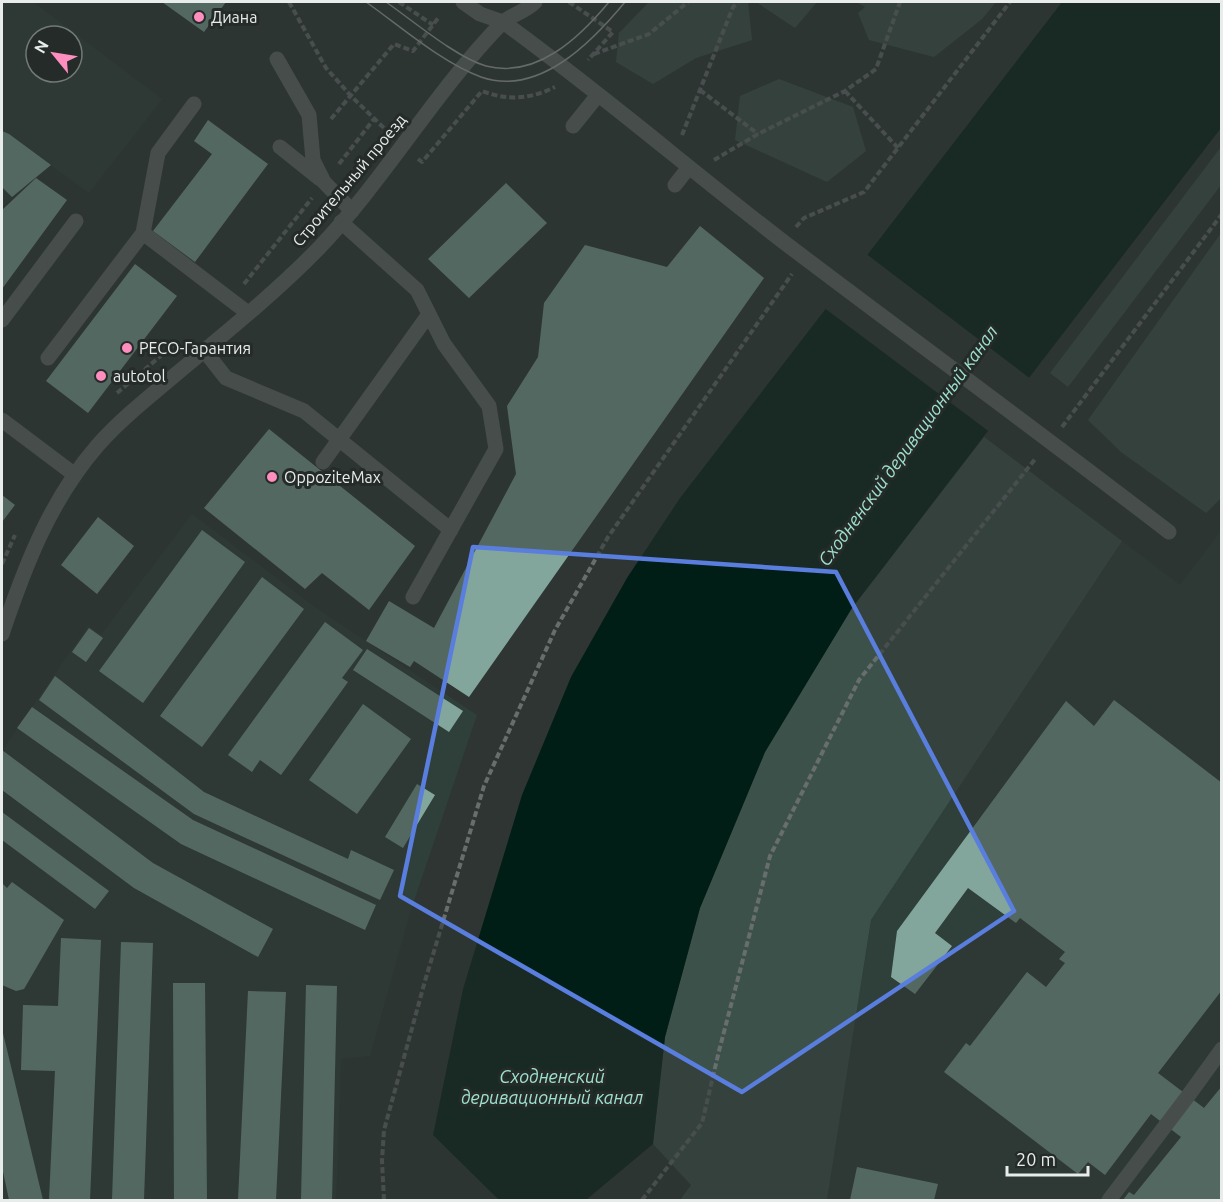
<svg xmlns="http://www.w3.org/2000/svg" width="1223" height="1202" font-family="Ubuntu,sans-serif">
<rect width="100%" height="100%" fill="#2e3533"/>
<path fill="#2f3f3a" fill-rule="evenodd" d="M 2,2 L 33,2 L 162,99 L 89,193 L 51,165 L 2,207 ZM 36,36 L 72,36 L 72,72 L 36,72 Z
M 192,514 L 316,608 L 477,715 L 409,916 L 370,1056 L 341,1059 L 336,1200 L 2,1200 L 2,751 L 88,626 L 101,635 Z
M 1221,531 L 1221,1200 L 827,1200 L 871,920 L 1122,541 L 1180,585 Z"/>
<path fill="#3d514b" d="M 649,2 L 748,2 L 752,40 L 696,58 L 653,84 L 616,62 L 619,33 Z
M 756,2 L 817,2 L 795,28 Z
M 856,2 L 996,2 L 982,19 L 934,57 L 869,40 L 858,13 L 865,7 Z
M 779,79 L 853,107 L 866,151 L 827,182 L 735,140 L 740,96 Z
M 1221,147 L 1221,185 L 1068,387 L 1050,373 Z
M 1221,233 L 1221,498 L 1206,513 L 1121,452 L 1088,420 Z
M 984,437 L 1122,541 L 871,920 L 827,1200 L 680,1200 L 691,1185 L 653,1144 L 665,1037 L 700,908 L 765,752 L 852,608 Z"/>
<path fill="#001e16" d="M 1062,2 L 1221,2 L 1221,128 L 852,608 L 765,752 L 700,908 L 665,1037 L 653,1144 L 586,1200 L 499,1200 L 433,1135 L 463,989 L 522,795 L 571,677 L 627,578 L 680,498 Z"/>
<path fill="#2e3533" d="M 865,253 L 1032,380 L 991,433 L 823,307 Z"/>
<path fill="#83a69c" d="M 162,2 L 226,2 L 204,32 Z
M 208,120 L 268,164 L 195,262 L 153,231 L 212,154 L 194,141 Z
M 2,131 L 9,134 L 51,165 L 12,197 L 2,187 Z
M 36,178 L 67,200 L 2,289 L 2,210 Z
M 506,183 L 547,223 L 469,298 L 428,259 Z
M 700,226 L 764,278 L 469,697 L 414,661 L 410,667 L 366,641 L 389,601 L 434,628 L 516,474 L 507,406 L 538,357 L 544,303 L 585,245 L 667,267 Z
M 135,264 L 177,296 L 88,413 L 46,381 Z
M 269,429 L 415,546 L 369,610 L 322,573 L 305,589 L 204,508 Z
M 2,495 L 15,505 L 2,522 Z
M 98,517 L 134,546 L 97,594 L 61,565 Z
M 202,530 L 245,562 L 143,703 L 99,671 Z
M 262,577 L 304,609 L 202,747 L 160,716 Z
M 325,622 L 363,650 L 342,678 L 348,682 L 281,775 L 260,760 L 252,772 L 228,755 Z
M 89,628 L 103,638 L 86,662 L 72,652 Z
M 367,649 L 463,711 L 449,732 L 353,670 Z
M 55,676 L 204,792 L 348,859 L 351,850 L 394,870 L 380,900 L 194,814 L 39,700 Z
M 1114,700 L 1222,783 L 1222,990 L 1158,1073 L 1204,1108 L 1222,1086 L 1222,1200 L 1123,1200 L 1129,1192 L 1134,1195 L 1181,1137 L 1151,1114 L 1105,1175 L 1088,1162 L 1078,1174 L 944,1072 L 966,1043 L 970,1046 L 1027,972 L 1046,987 L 1065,963 L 1059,959 L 1065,952 L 1020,918 L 1016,923 L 968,888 L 935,933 L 952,946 L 915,994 L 891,977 L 897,931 L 1066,701 L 1094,726 Z
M 363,704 L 411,739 L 357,814 L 309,780 Z
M 32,707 L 193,820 L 376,905 L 365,930 L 181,844 L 17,728 Z
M 2,750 L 153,863 L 273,929 L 258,957 L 134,888 L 2,790 Z
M 417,784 L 435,795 L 403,848 L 385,837 Z
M 2,812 L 109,891 L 95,909 L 2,840 Z
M 12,882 L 64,920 L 24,989 L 16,991 L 2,985 L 2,883 L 7,888 Z
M 61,938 L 101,940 L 90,1200 L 49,1200 L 55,1071 L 21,1070 L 23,1005 L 58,1006 Z
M 121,942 L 153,943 L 144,1200 L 112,1200 Z
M 173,983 L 205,983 L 207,1200 L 174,1200 Z
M 306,985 L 337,986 L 332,1200 L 301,1200 Z
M 248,991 L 286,992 L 276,1200 L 238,1200 Z
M 2,1029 L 43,1200 L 9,1200 L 2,1167 Z
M 857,1167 L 938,1184 L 934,1200 L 850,1200 Z"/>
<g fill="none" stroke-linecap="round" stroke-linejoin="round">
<path stroke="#686e6d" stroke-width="4" stroke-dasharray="6 3" stroke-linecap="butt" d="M 289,2 L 326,68 L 351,96 L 387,131
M 399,2 L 433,25
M 569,2 L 613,32 L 588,60
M 594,54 L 649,34 L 688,2
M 700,90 L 758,134
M 845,91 L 898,148
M 331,119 L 394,44 L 413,51 L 439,17
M 682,135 L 733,7 L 738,2
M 418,159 L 422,162 L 482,91 C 508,101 530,99 555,87
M 714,160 L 758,134 L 845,91 L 876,69 L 900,2
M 339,164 L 374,119
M 796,227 L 804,218 L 864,192 L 1010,2
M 244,284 L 312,198
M 117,393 L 177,342
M 1062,427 L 1222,214
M 2,564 L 15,535
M 384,1200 L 382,1161 L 384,1130 L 425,981 L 484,786 L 555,630 L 608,537 L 792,274
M 642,1200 L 702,1123 L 719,1051 L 770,856 L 859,680 L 1036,458"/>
<path stroke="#676b69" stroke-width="15" d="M 503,22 C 600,92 690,170 785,243 C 913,340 1042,434 1169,532
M 277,59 L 309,115 L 313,160 L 324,182 L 352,211
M 573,126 L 598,95
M 280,147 L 320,179
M 675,185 L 689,167
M 341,222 L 417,290 L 444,344 L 489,406 L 496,449 L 413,597
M 143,233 L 158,153 L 194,104
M 2,320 L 76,221
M 204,350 L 226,378 L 304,411 L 451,530
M 48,358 L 143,233 L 248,313
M 2,420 L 75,475
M 323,462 L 429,314
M 1109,1200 L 1188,1096 L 1222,1049"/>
<path stroke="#676b69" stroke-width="15" d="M 463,2 L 480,14 L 503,22
M 2,634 C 25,566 50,500 98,445 C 121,419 149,397 175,375 C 224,334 274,294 318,249 C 385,179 434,93 501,24 C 511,14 526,12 535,2"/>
<path stroke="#a4aaa8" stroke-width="1.5" d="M 366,2 C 400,26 442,63 481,77 C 539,97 592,42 625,2
M 386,2 C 412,20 457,58 486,66 C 537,79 580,37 609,2"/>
</g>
<path d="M0 0H1223V1202H0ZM 473,547 L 836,572 L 1014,911 L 742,1092 L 400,896 Z" fill="#2e3533" fill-opacity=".55" fill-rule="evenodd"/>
<path fill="none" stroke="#5a7ede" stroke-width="4.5" stroke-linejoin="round" d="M 473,547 L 836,572 L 1014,911 L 742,1092 L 400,896 Z"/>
<g fill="#fe8ebd" stroke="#242b29" stroke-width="2">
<circle cx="199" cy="17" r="6"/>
<circle cx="127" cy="348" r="6"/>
<circle cx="101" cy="376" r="6"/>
<circle cx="272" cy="477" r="6"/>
</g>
<g text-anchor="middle" stroke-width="6" stroke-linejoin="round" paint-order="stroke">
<g font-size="16" fill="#e8edec" stroke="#242b29" text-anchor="start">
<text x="211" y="23">Диана</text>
<text x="139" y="354">РЕСО-Гарантия</text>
<text x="113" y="382">autotol</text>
<text x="284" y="483">OppoziteMax</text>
</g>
<g font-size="16" fill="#e8edec" stroke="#242b29">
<text transform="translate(349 180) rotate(-50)" y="6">Строительный проезд</text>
</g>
<g font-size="18" font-style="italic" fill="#9fe1ce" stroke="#242b29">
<text transform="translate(908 446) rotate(-54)" y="6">Сходненский деривационный канал</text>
<text x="552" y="1083">Сходненский<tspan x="552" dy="21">деривационный канал</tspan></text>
</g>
</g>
<rect width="1223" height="1202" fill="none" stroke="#e8edec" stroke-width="6"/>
<g transform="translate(54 54) rotate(300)"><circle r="28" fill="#242b29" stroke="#727977" stroke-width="1.5"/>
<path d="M0-4.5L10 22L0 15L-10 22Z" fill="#fe8ebd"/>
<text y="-9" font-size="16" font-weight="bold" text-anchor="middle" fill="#e8edec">N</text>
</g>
<path d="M1007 1166v9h81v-9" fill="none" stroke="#e8edec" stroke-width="3"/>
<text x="1016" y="1166" font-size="18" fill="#e8edec" stroke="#242b29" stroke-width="4.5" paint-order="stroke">20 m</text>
</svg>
